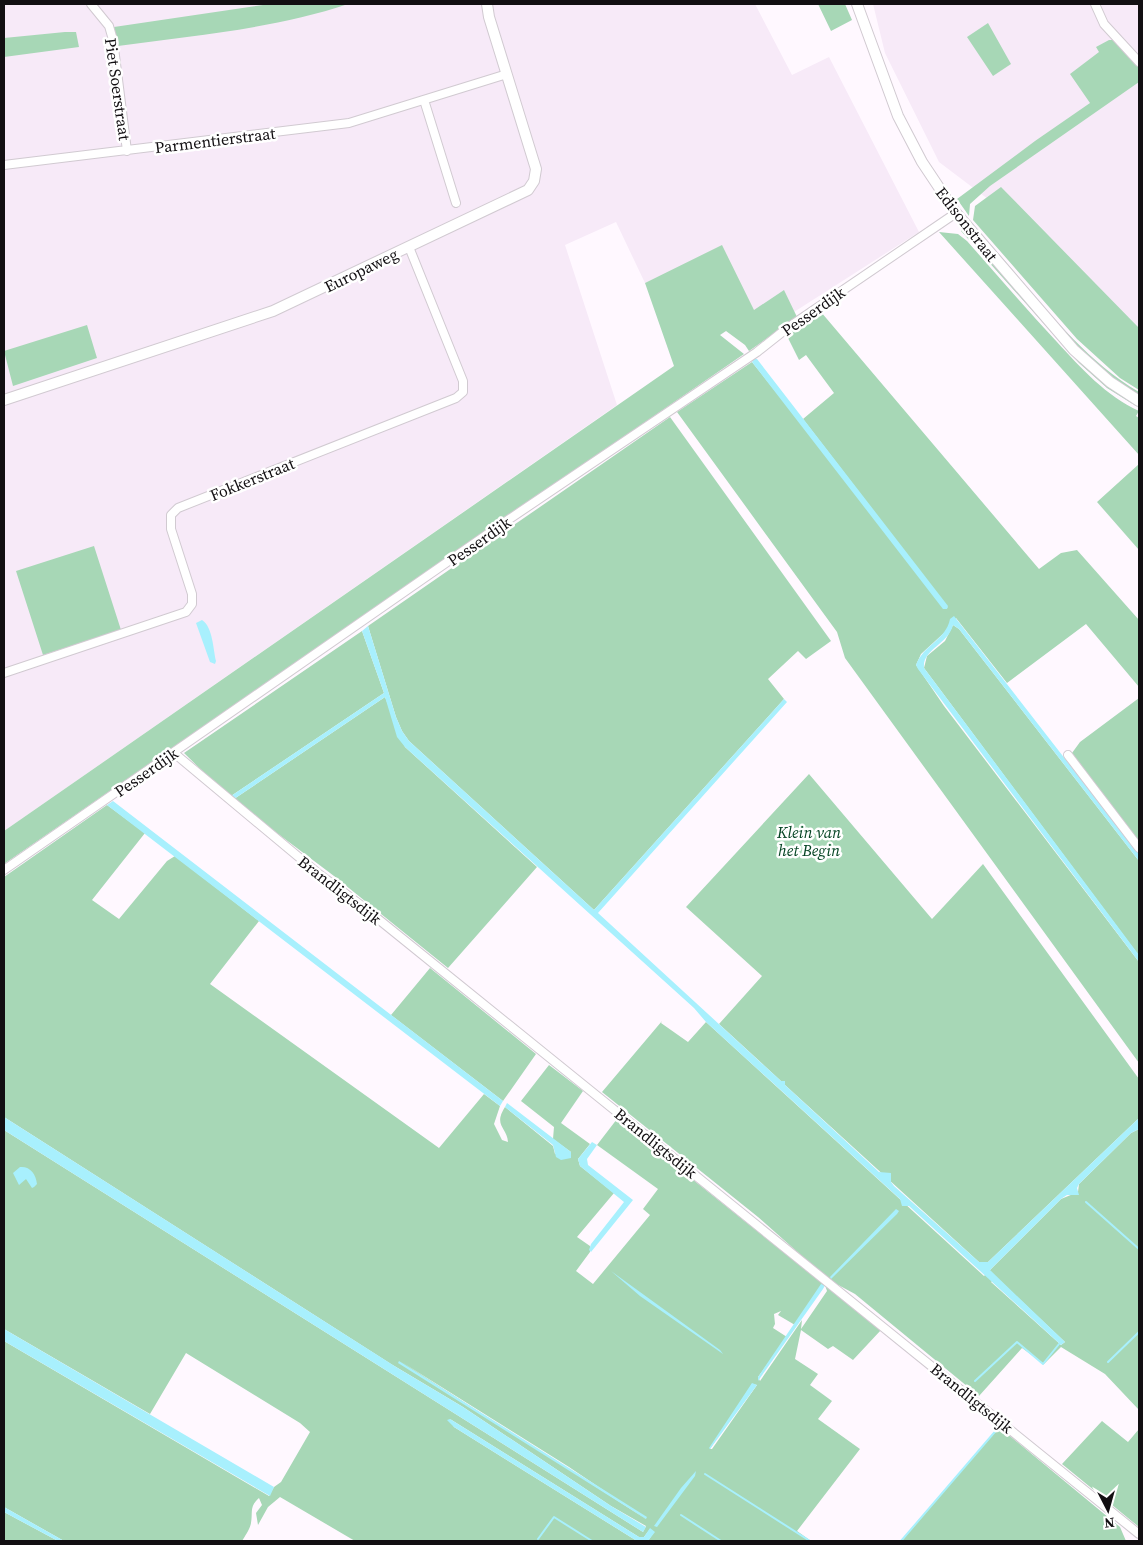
<svg xmlns="http://www.w3.org/2000/svg" width="1143" height="1545" font-family="'Source Serif 4',serif">
<rect width="100%" height="100%" fill="#fff8ff"/>
<path fill="#f7eaf8" d="M 4,4 L 755,4 L 792,75 L 829,57 L 919,232 L 794,312 L 784,291 L 720,335 L 696,259 L 645,283 L 616,222 L 565,245 L 617,405 L 4,831 Z
M 873,4 L 1139,4 L 1139,339 L 1013,218 L 939,162 L 885,53 Z"/>
<path fill="#a7d7b6" fill-rule="evenodd" d="M 270,4 L 348,4 C 274,29 195,35 118,46 L 114,27 Z
M 818,4 L 845,4 L 852,20 L 831,31 Z
M 988,23 L 1011,64 L 993,76 L 967,37 Z
M 65,32 L 76,32 L 79,47 L 4,57 L 4,38 Z
M 1109,40 L 1114,40 L 1139,68 L 1139,82 L 990,186 L 970,204 L 969,216 L 957,199 L 1035,141 L 1090,103 L 1070,74 L 1099,52 L 1096,47 Z
M 1001,187 L 1139,328 L 1139,390 L 1120,378 L 1077,339 L 973,220 L 975,206 Z
M 962,229 L 1075,356 L 1101,381 L 1139,408 L 1107,388 L 1079,363 L 961,231 Z
M 939,232 L 958,234 L 967,241 C 997,275 1026,309 1057,342 C 1081,368 1106,396 1139,411 L 1136,416 L 1139,418 L 1139,455 Z
M 979,232 C 1030,286 1074,354 1139,392 L 1139,396 L 1109,377 L 1081,353 Z
M 722,245 L 754,310 L 784,290 L 797,317 L 749,351 L 745,345 L 726,331 L 720,335 L 744,354 L 4,864 L 4,831 L 674,366 L 645,283 Z
M 821,312 L 1039,569 L 1061,553 L 1077,550 L 1139,620 L 1139,687 L 1086,624 L 1007,683 L 956,618 L 945,632 L 921,654 L 916,665 L 944,706 L 1139,962 L 1139,1063 L 845,658 L 837,632 L 677,412 L 752,362 L 948,608 L 803,419 L 834,393 L 806,355 L 799,360 L 786,334 Z
M 87,325 L 97,358 L 13,386 L 4,351 Z
M 670,417 L 831,641 L 806,659 L 798,651 L 768,679 L 784,699 L 594,910 L 409,741 L 402,731 L 396,717 L 368,626 Z
M 1139,464 L 1139,550 L 1097,502 Z
M 94,546 L 121,630 L 43,655 L 16,571 Z
M 953,625 L 959,629 L 1139,861 L 1139,956 L 924,668 L 927,656 L 945,641 Z
M 362,631 L 384,693 L 231,796 L 234,799 L 385,697 L 405,747 L 537,867 L 448,968 L 334,876 L 229,797 L 184,753 Z
M 1139,698 L 1139,843 L 1072,753 L 1080,742 Z
M 809,774 L 932,919 L 983,864 L 1139,1079 L 1139,1118 L 988,1262 L 979,1262 L 785,1085 L 785,1081 L 781,1081 L 719,1024 L 762,976 L 686,907 Z
M 107,805 L 145,833 L 92,900 L 119,919 L 167,861 L 175,856 L 259,921 L 210,984 L 439,1148 L 484,1094 L 500,1106 L 494,1124 L 502,1140 L 508,1142 C 507,1127 493,1126 505,1107 L 553,1146 L 555,1154 L 571,1152 L 553,1139 L 554,1127 L 521,1101 L 549,1065 L 583,1091 L 561,1123 L 590,1144 L 578,1159 L 580,1166 L 614,1193 L 577,1237 L 590,1246 L 590,1252 L 576,1271 L 593,1284 L 650,1215 L 643,1209 L 658,1189 L 597,1145 L 617,1119 L 881,1330 L 853,1360 L 833,1346 L 828,1349 L 801,1330 L 795,1359 L 818,1374 L 810,1385 L 832,1401 L 818,1419 L 860,1449 L 797,1531 L 811,1541 L 648,1541 L 654,1532 L 650,1529 L 644,1537 L 639,1537 L 450,1419 L 454,1427 L 637,1541 L 355,1541 L 280,1497 L 268,1507 L 258,1525 L 256,1513 L 262,1505 L 259,1498 C 249,1507 253,1512 251,1523 C 250,1529 245,1536 242,1541 L 64,1541 L 4,1507 L 4,1341 L 269,1496 L 274,1487 L 281,1482 L 310,1432 L 300,1423 L 186,1353 L 150,1414 L 4,1329 L 4,1130 L 643,1532 L 646,1526 L 611,1506 L 463,1407 L 391,1364 L 4,1117 L 4,877 ZM 825,1285 L 827,1291 L 801,1329 L 802,1320 L 760,1381 L 758,1377 L 787,1337 L 773,1328 L 775,1324 L 774,1314 L 781,1311 L 778,1315 L 795,1325 ZM 400,1361 L 569,1467 L 646,1519 ZM 752,1384 L 757,1385 L 712,1449 L 710,1449 Z
M 430,968 L 536,1054 L 503,1101 L 391,1015 Z
M 662,1021 L 661,1023 L 688,1042 L 706,1022 L 984,1276 L 1061,1199 L 1078,1192 L 1079,1184 L 1131,1133 L 1139,1129 L 1139,1410 L 1105,1374 L 1061,1347 L 1044,1364 L 1022,1348 L 979,1396 L 855,1294 L 829,1280 L 758,1217 L 602,1092 ZM 996,1277 L 1065,1342 L 1061,1345 L 991,1282 Z
M 1102,1421 L 1128,1442 L 1139,1429 L 1139,1527 L 1062,1464 Z
M 999,1427 L 1120,1527 L 1126,1541 L 901,1541 Z
M 4,1512 L 58,1541 L 4,1541 Z"/>
<path fill="#a8f0fd" d="M 754,359 L 757,359 L 948,606 L 947,609 L 943,609 L 752,362 Z
M 954,616 L 1139,854 L 1139,861 L 959,629 L 953,625 C 948,645 922,649 924,668 L 1139,955 L 1139,962 L 918,669 L 916,665 C 923,645 946,640 950,619 Z
M 202,620 C 213,627 213,649 216,661 L 215,664 L 210,662 L 196,623 Z
M 368,626 L 396,717 L 402,731 L 409,741 L 594,910 L 784,699 L 787,702 L 598,913 L 781,1081 L 785,1081 L 785,1085 L 879,1172 L 891,1173 L 891,1182 L 894,1186 L 979,1262 L 988,1262 L 1139,1118 L 1139,1129 L 1131,1133 L 1079,1184 L 1077,1188 L 1079,1195 L 1067,1195 L 1061,1199 L 990,1270 L 1065,1342 L 1061,1345 L 909,1206 L 902,1206 L 900,1199 L 706,1022 L 694,1008 L 405,747 L 397,737 L 385,697 L 234,799 L 231,796 L 384,693 L 362,631 Z
M 113,801 L 503,1101 L 500,1106 L 107,805 Z
M 507,1103 L 571,1152 L 571,1158 L 561,1160 L 556,1157 L 553,1145 L 505,1107 Z
M 4,1117 L 396,1367 L 463,1407 L 611,1506 L 646,1527 L 643,1532 L 4,1130 Z
M 592,1142 L 597,1145 L 587,1159 L 588,1165 L 633,1200 L 591,1252 L 589,1250 L 591,1244 L 624,1202 L 580,1166 L 578,1159 Z
M 20,1167 C 30,1166 36,1174 37,1184 L 34,1187 L 32,1188 L 26,1179 L 19,1185 L 13,1173 Z
M 896,1209 L 899,1211 L 897,1214 L 831,1279 L 830,1277 Z
M 611,1271 L 720,1350 L 723,1354 L 640,1296 Z
M 821,1284 L 825,1285 L 823,1289 L 758,1381 L 758,1377 Z
M 4,1329 L 274,1487 L 270,1496 L 4,1341 Z
M 399,1361 L 647,1517 L 646,1519 L 398,1363 Z
M 752,1383 L 757,1385 L 710,1449 L 709,1448 Z
M 450,1419 L 639,1537 L 644,1537 L 650,1528 L 655,1532 L 648,1541 L 637,1541 L 454,1427 L 447,1420 Z
M 696,1471 L 695,1476 L 657,1527 L 654,1526 L 681,1488 Z
M 4,1507 L 64,1541 L 58,1541 L 4,1512 Z"/>
<g fill="none" stroke-linecap="round" stroke-linejoin="round">
<path stroke="#a8f0fd" stroke-width="2" d="M 1086,1202 L 1139,1249
M 1108,1362 L 1139,1332
M 975,1381 L 1017,1342 L 1043,1364 L 1059,1344
M 705,1474 L 810,1541
M 681,1515 L 721,1541
M 538,1539 L 554,1517 L 592,1541
M 901,1541 L 999,1427"/>
<defs>
<path id="minor" d="M 91,4 L 109,26 L 113,40 L 127,151
M 1095,4 L 1104,24 L 1139,62
M 424,100 L 456,203
M 4,165 L 349,123 L 507,74
M 4,673 L 186,612 L 192,604 L 192,594 L 171,529 L 171,515 L 178,508 L 456,398 L 463,392 L 463,381 L 409,247
M 174,753 L 319,874 L 362,906 L 1139,1534
M 1068,755 L 1139,848
M 4,870 L 502,524 L 757,352 L 786,329 L 956,213"/>
<path id="major" d="M 857,4 L 898,116 L 922,162 L 956,213 L 1074,350 L 1110,382 L 1139,401
M 4,400 L 273,311 L 528,190 L 534,181 L 536,169 L 489,17 L 487,4"/>
</defs>
<use href="#minor" stroke="#d1cad1" stroke-width="10"/>
<use href="#major" stroke="#d1cad1" stroke-width="12"/>
<use href="#minor" stroke="#fff" stroke-width="8"/>
<use href="#major" stroke="#fff" stroke-width="10"/>
</g>
<g text-anchor="middle" stroke-width="5" stroke-linejoin="round" paint-order="stroke">
<g font-size="16" fill="#120f12" stroke="#fff">
<text transform="translate(118 89) rotate(82)" y="6">Piet Soerstraat</text>
<text transform="translate(215 140) rotate(-7)" y="6">Parmentierstraat</text>
<text transform="translate(967 224) rotate(52)" y="6">Edisonstraat</text>
<text transform="translate(361 270) rotate(-26)" y="6">Europaweg</text>
<text transform="translate(813 311) rotate(-35)" y="6">Pesserdijk</text>
<text transform="translate(252 479) rotate(-22)" y="6">Fokkerstraat</text>
<text transform="translate(479 541) rotate(-35)" y="6">Pesserdijk</text>
<text transform="translate(146 772) rotate(-35)" y="6">Pesserdijk</text>
<text transform="translate(340 890) rotate(38)" y="6">Brandligtsdijk</text>
<text transform="translate(656 1143) rotate(39)" y="6">Brandligtsdijk</text>
<text transform="translate(972 1398) rotate(39)" y="6">Brandligtsdijk</text>
</g>
<g font-size="16" font-style="italic" fill="#044423" stroke="#fff">
<text x="809" y="838">Klein van<tspan x="809" dy="18">het Begin</tspan></text>
</g>
</g>
<rect width="1143" height="1545" fill="none" stroke="#120f12" stroke-width="10"/>
<g transform="translate(1108 1510) rotate(174)" stroke="#ffffff" stroke-width="4" paint-order="stroke">
<path d="M0-4L9 19L0 12L-9 19Z" fill="#120f12"/>
<text y="-8" font-size="14" font-weight="bold" text-anchor="middle" fill="#120f12">N</text>
</g>
</svg>
